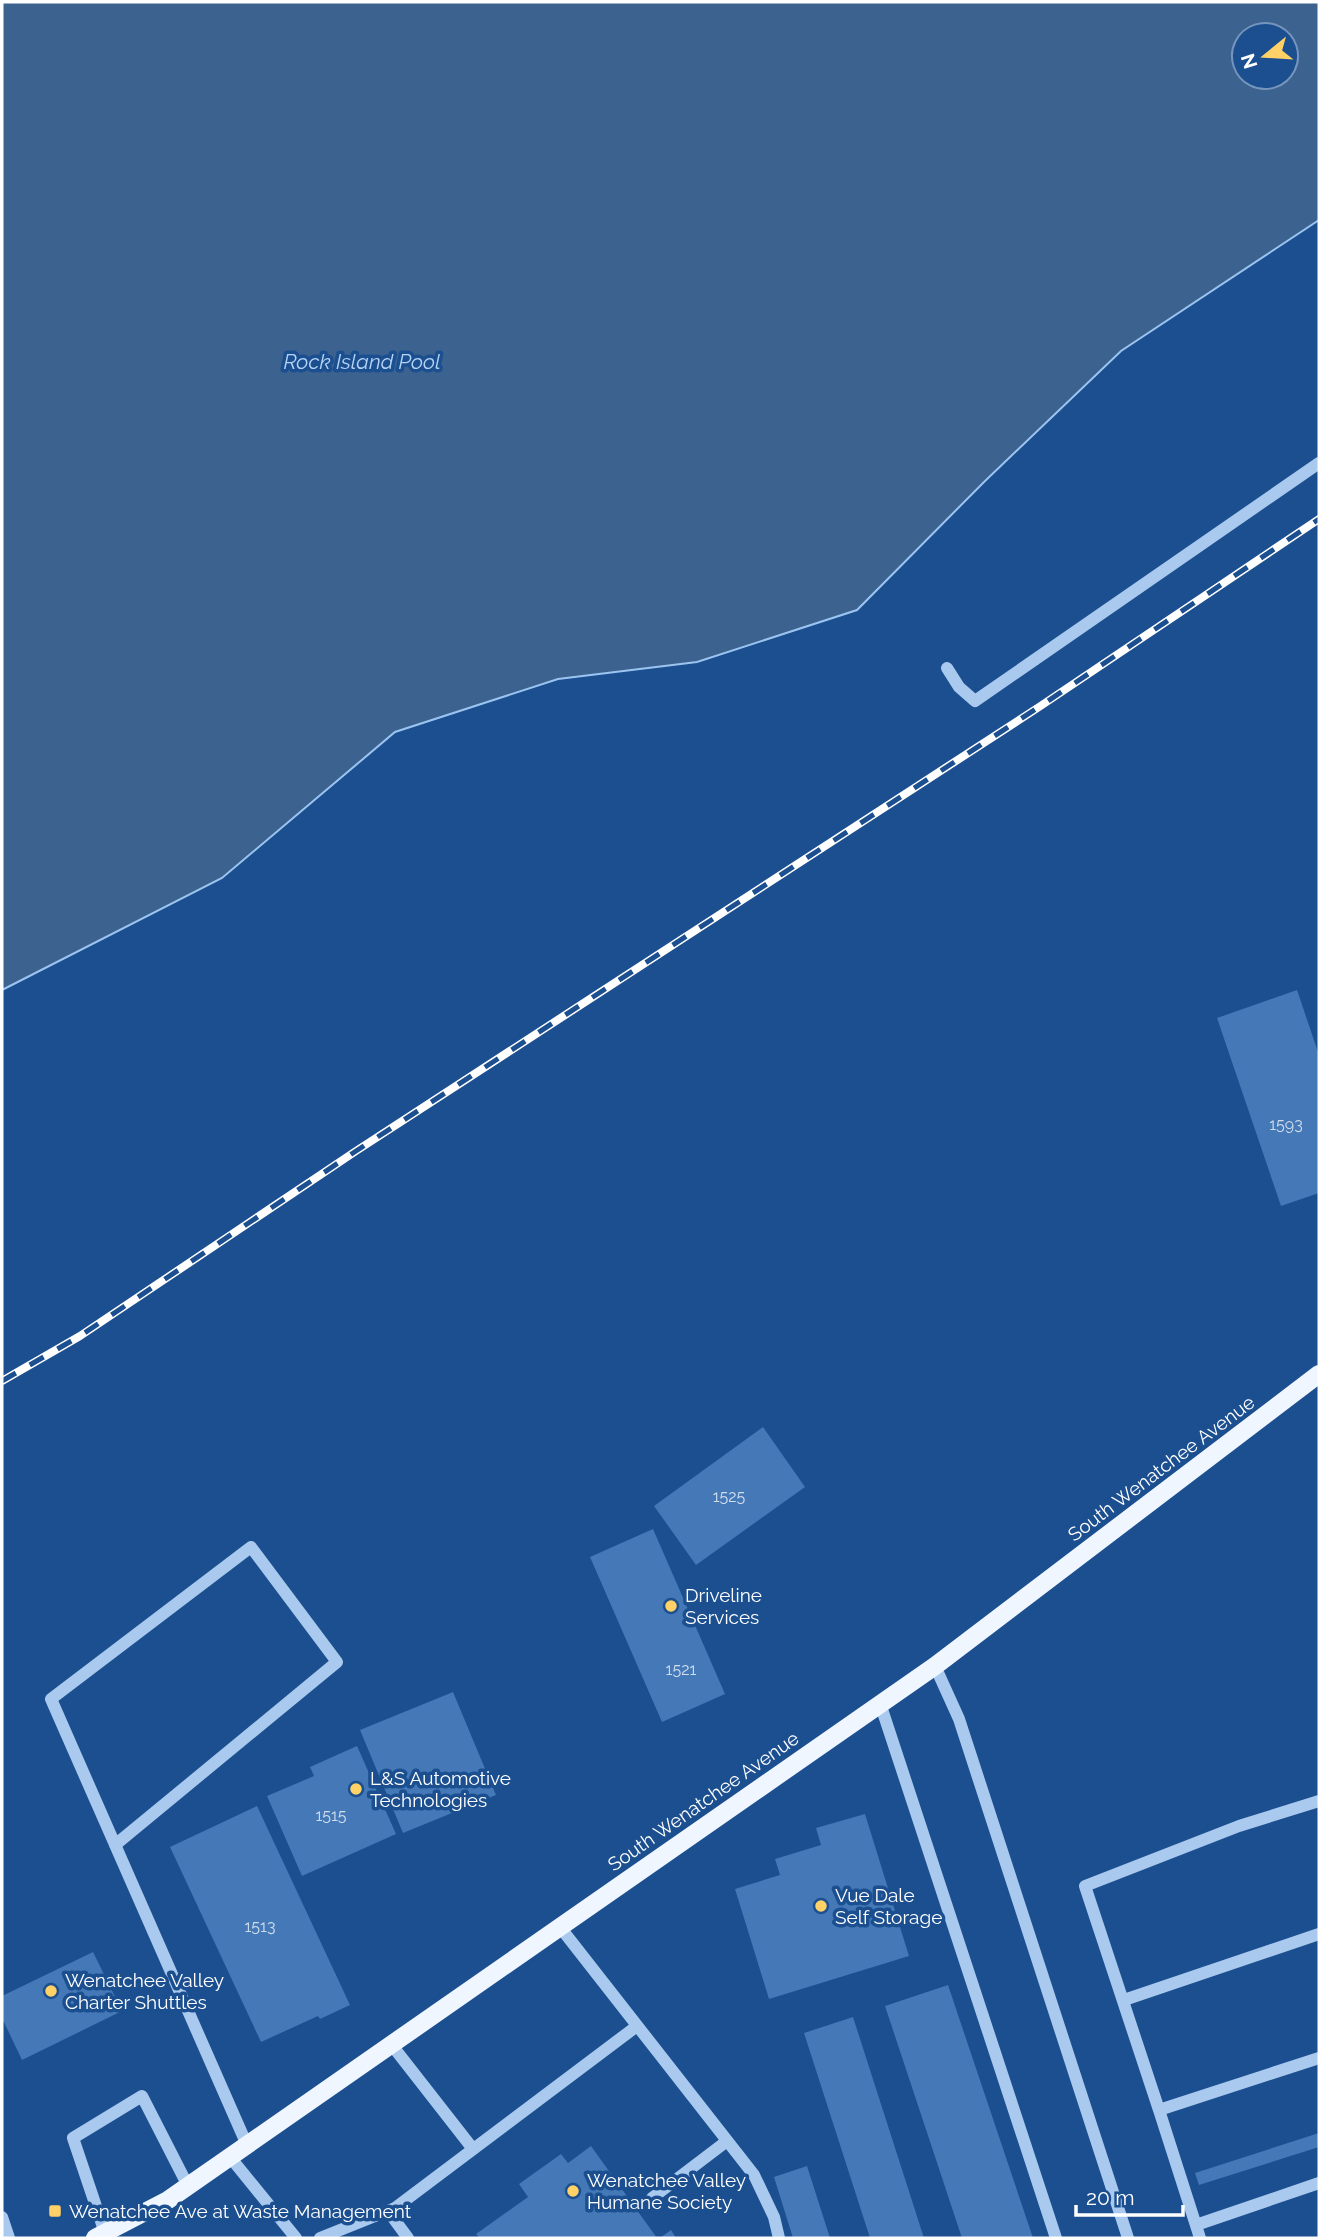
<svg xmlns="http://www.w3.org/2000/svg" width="1321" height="2240" font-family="Raleway,sans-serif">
<rect width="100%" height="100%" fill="#1b4f8f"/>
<path fill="#3c6290" stroke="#9cc4f0" stroke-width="2" fill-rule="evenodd" d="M 2,2 L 1319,2 L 1319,220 L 1121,351 L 984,482 L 857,610 L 697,662 L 558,679 L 395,732 L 222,878 L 2,990 ZM 1244,35 L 1286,35 L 1286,77 L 1244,77 Z"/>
<path fill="#4478b7" d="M 1297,990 L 1319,1055 L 1319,1193 L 1281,1206 L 1217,1018 Z
M 763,1427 L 805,1487 L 696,1565 L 654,1506 Z
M 653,1529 L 725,1694 L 662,1722 L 590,1557 Z
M 453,1692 L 496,1795 L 403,1833 L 360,1730 Z
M 357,1746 L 396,1834 L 302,1876 L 267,1796 L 314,1776 L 310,1767 Z
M 257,1806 L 350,2005 L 320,2019 L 318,2016 L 261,2042 L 170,1847 Z
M 865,1814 L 909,1956 L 769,1999 L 735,1889 L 780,1875 L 775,1859 L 821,1845 L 816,1828 Z
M 93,1952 L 122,2011 L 22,2060 L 2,2018 L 2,1996 Z
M 948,1985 L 1033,2238 L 962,2238 L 885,2006 Z
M 853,2017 L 924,2238 L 870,2238 L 804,2033 Z
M 1319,2133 L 1319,2147 L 1199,2185 L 1195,2173 Z
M 591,2146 L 657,2238 L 480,2238 L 476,2234 L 528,2197 L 519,2184 L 561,2154 L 568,2163 Z
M 807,2166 L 830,2238 L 793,2238 L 774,2177 Z
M 671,2230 L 676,2238 L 660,2238 Z"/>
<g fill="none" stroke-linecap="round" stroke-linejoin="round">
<path stroke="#a9c9ee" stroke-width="12" d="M 947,668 L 959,687 L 975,701 L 1319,463
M 935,1666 L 959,1719 L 1128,2238
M 880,1703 L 1056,2238
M 115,1845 L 337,1662 L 251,1547 L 51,1699 L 247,2145
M 560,1927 L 754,2175 L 774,2217 L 779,2238
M 1124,2000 L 1319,1934
M 391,2044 L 473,2149
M 1159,2110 L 1085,1886 L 1239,1826 L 1319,1801
M 230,2157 L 296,2238
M 652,2198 L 727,2141
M 388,2211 L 408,2238
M 2,2217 L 9,2238
M 1196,2225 L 1319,2183
M 105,2233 L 73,2138 L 142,2096 L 188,2186
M 320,2238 L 395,2208 L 637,2026
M 1200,2238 L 1159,2110 L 1319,2058"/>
<path stroke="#f0f6ff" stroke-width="18" d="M 95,2238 L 168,2200 L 935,1666 L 1319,1374"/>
<defs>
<path id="rail" d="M 2,1381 L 80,1336 L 356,1151 L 1039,707 L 1319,519"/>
</defs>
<use href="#rail" stroke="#fff" stroke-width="8"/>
<use href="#rail" stroke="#1b4f8f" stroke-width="5" stroke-dasharray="16" stroke-linecap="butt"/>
</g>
<g fill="#ffd166" stroke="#1b4f8f" stroke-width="2.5">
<circle cx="671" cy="1606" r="7"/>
<circle cx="356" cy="1789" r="7"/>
<circle cx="821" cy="1906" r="7"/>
<circle cx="51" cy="1991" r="7"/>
<circle cx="573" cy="2191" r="7"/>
<rect x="48" y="2204" width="14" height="14" rx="3.5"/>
</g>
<g text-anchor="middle" stroke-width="7" stroke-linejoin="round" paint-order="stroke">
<g font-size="16" fill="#d0dded">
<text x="1286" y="1130">1593</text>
<text x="729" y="1502">1525</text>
<text x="681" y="1675">1521</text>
<text x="331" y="1821">1515</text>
<text x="260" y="1932">1513</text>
</g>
<g font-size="19" fill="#fff" stroke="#1b4f8f">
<text transform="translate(1161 1468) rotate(-37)" y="7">South Wenatchee Avenue</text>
<text transform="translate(703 1801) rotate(-35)" y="7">South Wenatchee Avenue</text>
</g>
<g font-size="19" fill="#fff" stroke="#1b4f8f" text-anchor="start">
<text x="685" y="1602">Driveline<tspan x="685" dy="22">Services</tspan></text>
<text x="370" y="1785">L&amp;S Automotive<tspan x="370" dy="22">Technologies</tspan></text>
<text x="835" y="1902">Vue Dale<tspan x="835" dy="22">Self Storage</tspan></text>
<text x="65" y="1987">Wenatchee Valley<tspan x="65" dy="22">Charter Shuttles</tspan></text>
<text x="587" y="2187">Wenatchee Valley<tspan x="587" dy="22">Humane Society</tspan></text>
<text x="69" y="2218">Wenatchee Ave at Waste Management</text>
</g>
<g font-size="21" font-style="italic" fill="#b5d3f5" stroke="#1b4f8f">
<text x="362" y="369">Rock Island Pool</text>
</g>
</g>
<rect width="1321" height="2240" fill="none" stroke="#ffffff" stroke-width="7"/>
<g transform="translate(1265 56) rotate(252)"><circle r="33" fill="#1b4f8f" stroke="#7695bc" stroke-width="2"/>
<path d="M0-5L12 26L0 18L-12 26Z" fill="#ffd166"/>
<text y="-10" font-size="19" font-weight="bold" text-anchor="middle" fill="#ffffff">N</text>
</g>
<path d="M1076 2205v10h107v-10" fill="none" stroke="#ffffff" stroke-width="3.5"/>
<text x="1086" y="2205" font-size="21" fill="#ffffff" stroke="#1b4f8f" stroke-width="5" paint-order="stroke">20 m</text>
</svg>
